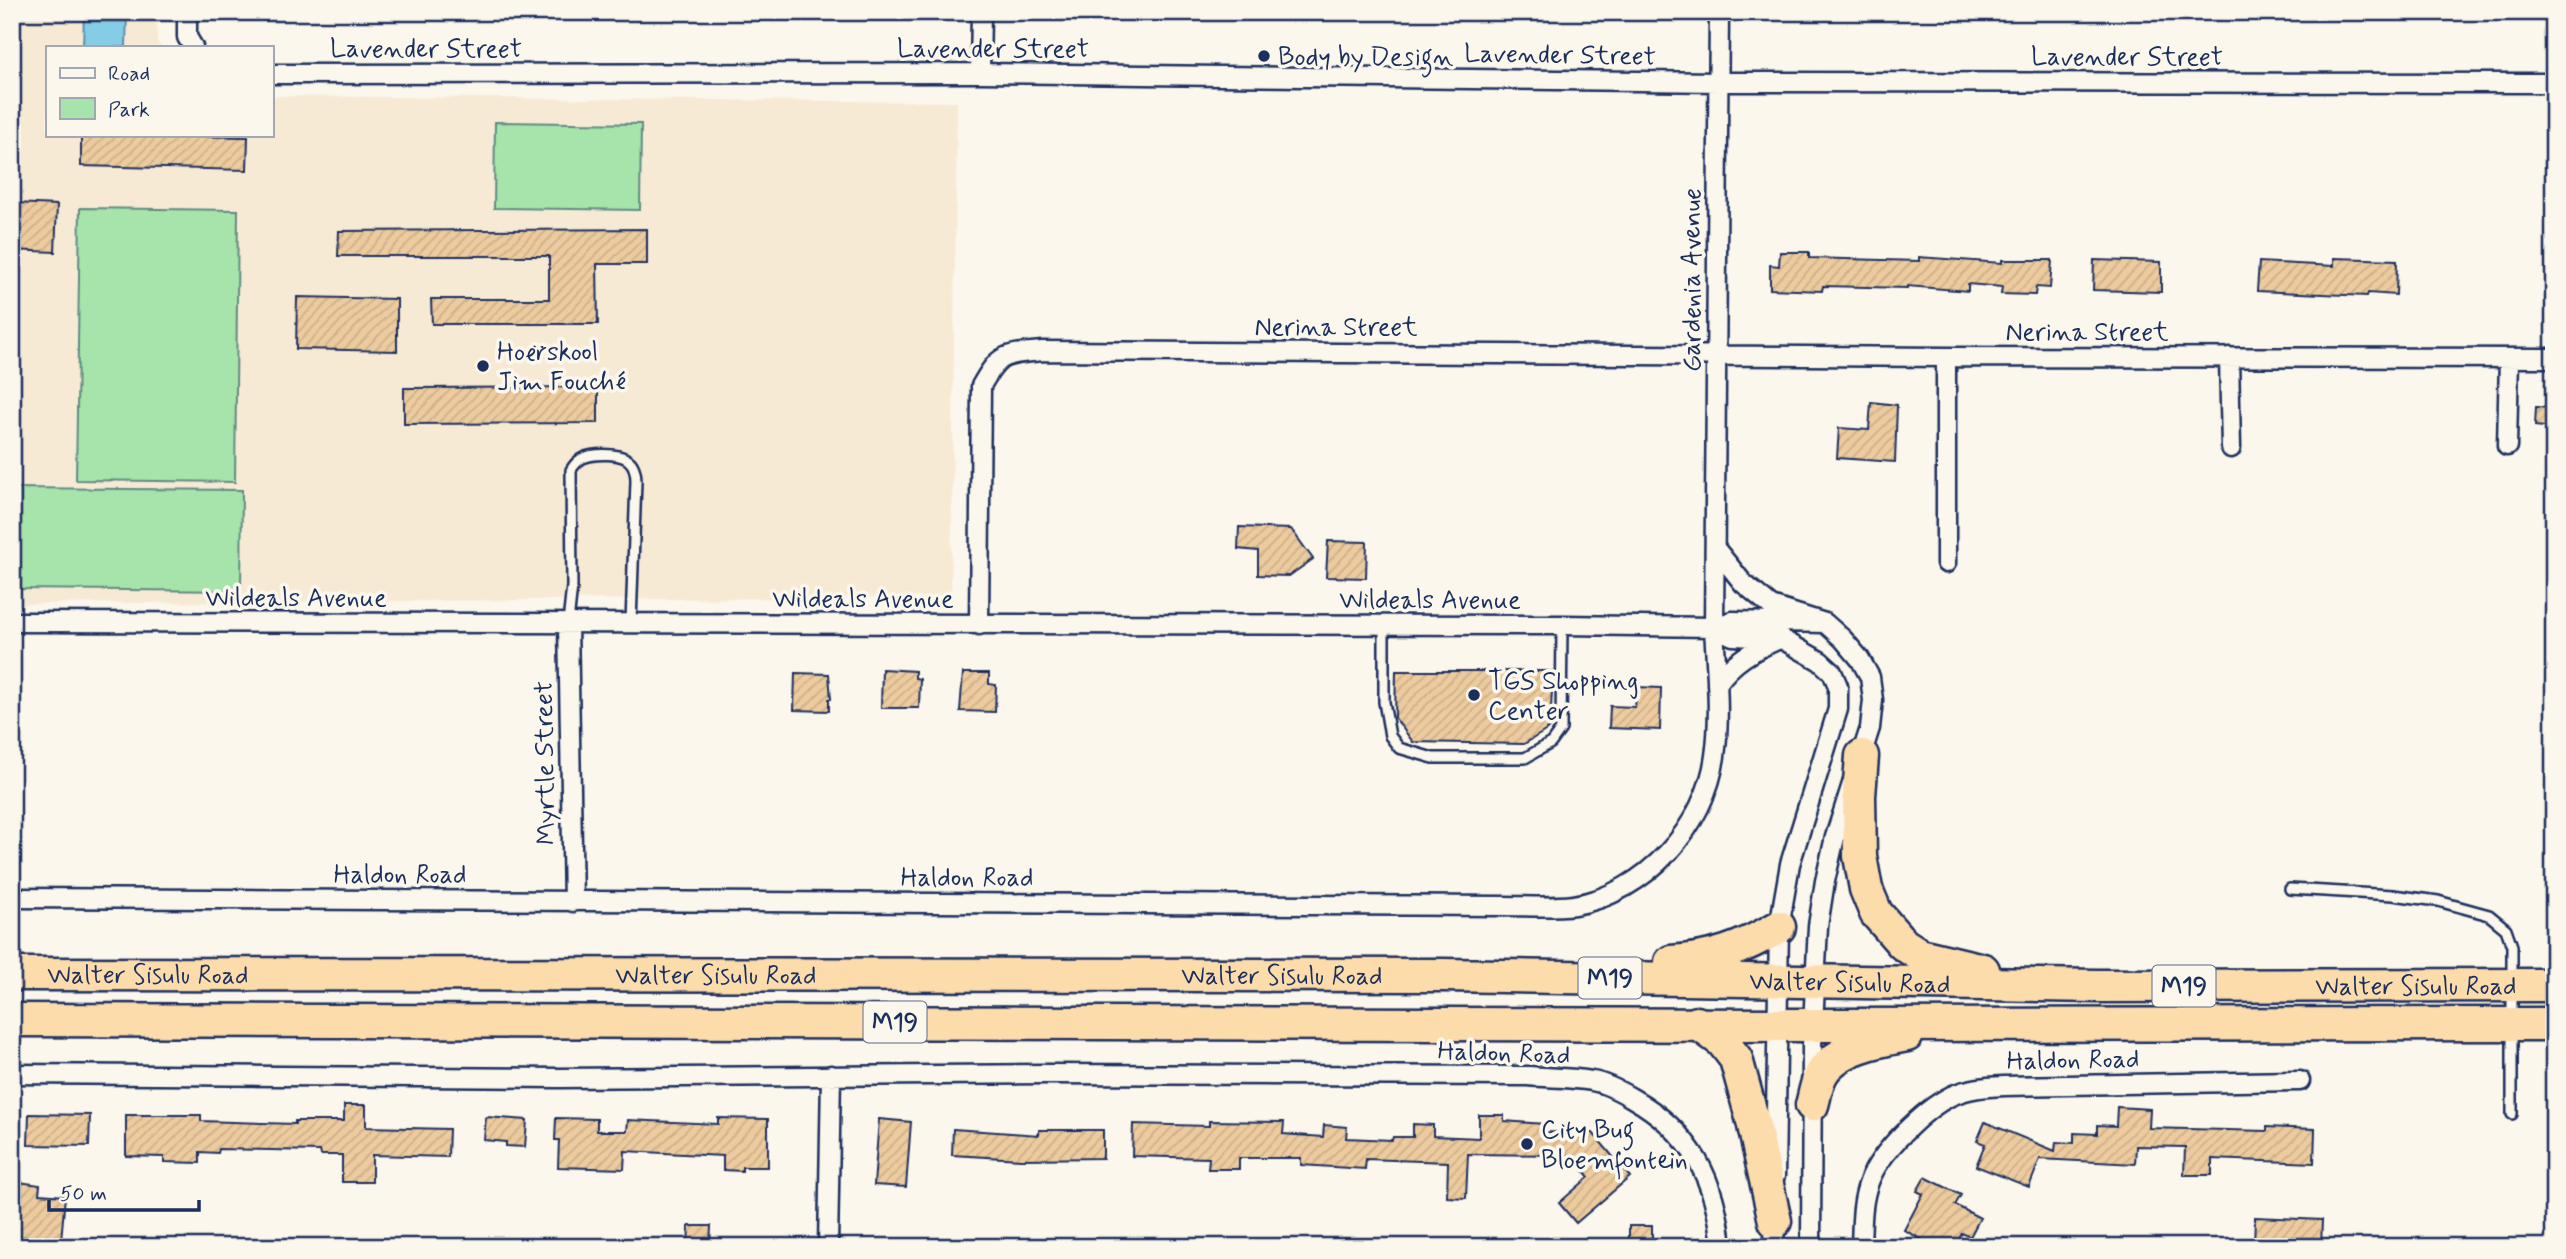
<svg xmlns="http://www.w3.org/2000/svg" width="2566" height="1259" font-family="Mynerve,sans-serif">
<defs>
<pattern id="building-hatch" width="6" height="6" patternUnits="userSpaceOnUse" patternTransform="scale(1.75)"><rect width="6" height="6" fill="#edcb9e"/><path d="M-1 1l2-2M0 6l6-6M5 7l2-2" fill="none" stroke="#cbaf8a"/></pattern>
</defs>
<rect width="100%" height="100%" fill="#fbf7ec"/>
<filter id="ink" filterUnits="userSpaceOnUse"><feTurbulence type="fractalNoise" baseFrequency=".0143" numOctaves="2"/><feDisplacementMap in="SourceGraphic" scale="14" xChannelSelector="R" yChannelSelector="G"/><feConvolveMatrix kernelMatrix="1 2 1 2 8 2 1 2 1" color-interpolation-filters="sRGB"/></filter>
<g filter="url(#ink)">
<path fill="#f7ead5" d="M 12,12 L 157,12 L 157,41 L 161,47 L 47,47 L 47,135 L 271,135 L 271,96 L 957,102 L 951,597 L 12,604 Z"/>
<path fill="#a6e4ab" stroke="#608a84" stroke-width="2" d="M 495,122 L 641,124 L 640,210 L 494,208 Z
M 80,208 L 238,210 L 235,482 L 76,480 Z
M 12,488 L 242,490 L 241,591 L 12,589 Z"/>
<path fill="#84cde4" stroke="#5a8eae" stroke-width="2" d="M 84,12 L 127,12 L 126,47 L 83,47 Z"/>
<path fill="url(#building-hatch)" stroke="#1b2f5e" stroke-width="2" d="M 81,135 L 248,137 L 247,170 L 81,166 Z
M 14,203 L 57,205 L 55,252 L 12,250 Z
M 647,229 L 647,264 L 597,264 L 598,324 L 432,324 L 431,299 L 549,299 L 549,256 L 338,256 L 339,231 Z
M 1780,252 L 1809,252 L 1809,258 L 1919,261 L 1919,257 L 2002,263 L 2002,260 L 2052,260 L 2050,288 L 2036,287 L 2035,295 L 2001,294 L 2002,287 L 1968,284 L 1968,291 L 1907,286 L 1907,288 L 1823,286 L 1822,291 L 1770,289 L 1770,265 L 1779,266 Z
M 2334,258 L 2397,260 L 2396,295 L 2368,293 L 2367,296 L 2257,291 L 2259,262 L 2334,266 Z
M 2094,260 L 2161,262 L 2161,292 L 2093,290 Z
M 297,297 L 397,299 L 397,351 L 296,349 Z
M 598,387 L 598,423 L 404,424 L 404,388 Z
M 1871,402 L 1897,405 L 1895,462 L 1837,458 L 1839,428 L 1869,430 Z
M 2536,407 L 2554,408 L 2554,428 L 2535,426 Z
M 1239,527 L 1291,529 L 1313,559 L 1289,576 L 1258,575 L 1258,551 L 1238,549 Z
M 1328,541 L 1367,542 L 1366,578 L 1326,577 Z
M 882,669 L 915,671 L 915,678 L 920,679 L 919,708 L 881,708 Z
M 1396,671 L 1553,671 L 1550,728 L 1524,744 L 1413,742 L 1395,718 Z
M 795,673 L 829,674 L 831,699 L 829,699 L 829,711 L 794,710 Z
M 963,673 L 989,673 L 989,684 L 996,685 L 995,712 L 960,711 Z
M 1637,687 L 1661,688 L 1660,730 L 1609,728 L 1610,706 L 1635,707 Z
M 344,1105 L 366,1105 L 366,1127 L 449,1129 L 448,1157 L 372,1155 L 372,1182 L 342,1182 L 342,1155 L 321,1155 L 320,1151 L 219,1149 L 218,1153 L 200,1152 L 200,1163 L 164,1162 L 164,1157 L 126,1156 L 126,1115 L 201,1115 L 201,1121 L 295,1124 L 295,1121 L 344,1121 Z
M 2117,1107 L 2150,1109 L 2149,1128 L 2267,1131 L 2267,1127 L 2315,1129 L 2314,1163 L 2212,1159 L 2212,1175 L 2184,1175 L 2185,1147 L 2136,1146 L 2135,1164 L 2040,1159 L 2029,1187 L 1976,1166 L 1985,1144 L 1977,1141 L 1985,1122 L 2055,1151 L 2056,1142 L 2074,1143 L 2074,1133 L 2097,1134 L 2097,1125 L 2116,1126 Z
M 29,1114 L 90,1115 L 89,1146 L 28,1145 Z
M 1479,1115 L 1504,1115 L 1504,1121 L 1545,1124 L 1544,1132 L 1593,1133 L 1630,1177 L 1576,1223 L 1559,1203 L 1589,1177 L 1571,1155 L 1468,1154 L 1466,1198 L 1447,1197 L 1448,1162 L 1366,1159 L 1365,1169 L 1301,1165 L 1301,1158 L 1239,1158 L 1239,1169 L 1208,1169 L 1209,1158 L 1132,1156 L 1133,1124 L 1209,1126 L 1209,1121 L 1284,1122 L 1283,1134 L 1323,1137 L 1324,1125 L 1347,1127 L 1346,1138 L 1392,1140 L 1393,1137 L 1413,1137 L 1413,1124 L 1433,1125 L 1433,1136 L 1479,1138 Z
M 486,1117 L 527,1120 L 525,1147 L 506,1146 L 506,1142 L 484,1140 Z
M 556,1118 L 597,1119 L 597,1131 L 627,1131 L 628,1120 L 718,1124 L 718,1118 L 768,1119 L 768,1167 L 742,1167 L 742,1171 L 723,1170 L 723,1156 L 625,1151 L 624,1169 L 558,1167 L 559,1140 L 555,1140 Z
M 879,1119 L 911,1122 L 906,1187 L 874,1185 Z
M 953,1129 L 1039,1135 L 1039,1130 L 1103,1130 L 1103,1158 L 1021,1159 L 952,1155 Z
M 1925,1177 L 1961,1195 L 1955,1205 L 1980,1218 L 1970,1237 L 1962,1233 L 1955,1247 L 1936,1247 L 1904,1230 L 1923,1194 L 1917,1191 Z
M 12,1181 L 40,1185 L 39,1194 L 65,1196 L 61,1241 L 12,1236 Z
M 2255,1217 L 2322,1220 L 2321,1247 L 2254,1246 Z
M 689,1226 L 711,1226 L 710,1247 L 688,1247 Z
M 1629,1226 L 1652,1226 L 1652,1247 L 1629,1247 Z"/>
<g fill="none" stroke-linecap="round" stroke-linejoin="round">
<defs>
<path id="lane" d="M 568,623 L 572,586 L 571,470 C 574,465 577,461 583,458 C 594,453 625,452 632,464 C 635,469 636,475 636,481 L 631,623
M 1384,625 L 1384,702 L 1390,736 L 1399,748 L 1433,758 L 1525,758 L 1551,743 L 1561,729 L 1562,625
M 2290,889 L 2393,895 L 2438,901 L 2489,915 L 2506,929 L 2512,946 L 2512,1114"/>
<path id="street" d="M 187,12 L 187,37 L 193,47
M 980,73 L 981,12
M 271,74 L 980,73 L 1719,82 L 2554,83
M 2229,357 L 2231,448
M 2507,446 L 2509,358
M 1715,548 L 1743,583 L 1771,606 L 1825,623 L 1843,639 L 1860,659 L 1870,677 L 1873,700 L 1870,728 L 1835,837 L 1825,881 L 1818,926 L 1812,1045 L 1811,1247
M 1946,563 L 1946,357
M 12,622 L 1562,625 L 1714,627 L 1732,621 L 1825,623
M 568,624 L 573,902
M 979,625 L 981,386 C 1000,352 1005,355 1042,351 L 1946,357 L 2554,358
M 1714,627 L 1733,636 L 1780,638 L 1820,661 L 1832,672 L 1838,686 L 1838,709 L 1790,864 L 1779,927 L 1775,1176
M 1717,684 C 1733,661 1752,651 1777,640
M 12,898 L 1504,906 C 1527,906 1552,908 1574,905 C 1645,894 1706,826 1715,756 C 1721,714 1716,669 1714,627 L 1719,12
M 12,1074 L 559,1078 L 1048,1074 L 1528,1076 C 1549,1078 1571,1077 1592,1081 C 1605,1083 1620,1091 1632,1098 C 1692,1132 1716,1180 1722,1247
M 828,1247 L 831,1075
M 1774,1247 L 1775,1214
M 1861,1247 C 1862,1225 1861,1203 1869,1182 C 1879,1153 1923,1110 1951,1096 C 1968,1088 1985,1087 2004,1086 L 2300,1081"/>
<g id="highway">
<path d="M 1862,756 L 1859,796 L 1860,856 L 1866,889 L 1876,913 L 1903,944 L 1920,955 L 1983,970"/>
<path d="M 1671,962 C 1715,959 1741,949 1779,927"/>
<path id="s1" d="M 12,974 L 1443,975 L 2097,986 L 2554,985"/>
<path d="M 12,1020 L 1812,1025 L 2554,1024"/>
<path d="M 1697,1023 L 1722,1041 L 1736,1059 L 1753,1121 L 1775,1221"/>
<path d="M 1812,1105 C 1815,1095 1816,1083 1822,1073 C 1837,1048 1880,1040 1907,1035"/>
</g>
</defs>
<use href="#lane" stroke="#1b2f5e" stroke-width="14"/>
<use href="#street" stroke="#1b2f5e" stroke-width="23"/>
<use href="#highway" stroke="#1b2f5e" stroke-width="37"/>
<use href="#lane" stroke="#fbf7ec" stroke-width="9"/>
<use href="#street" stroke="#fbf7ec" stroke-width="18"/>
<use href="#highway" stroke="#fddcac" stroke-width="32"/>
</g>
</g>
<g fill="#1b2f5e" stroke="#fbf7ec" stroke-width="2.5">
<circle cx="1264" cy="56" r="7"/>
<circle cx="483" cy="366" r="7"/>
<circle cx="1474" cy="695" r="7"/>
<circle cx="1527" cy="1144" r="7"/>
</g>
<g text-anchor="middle" stroke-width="7" stroke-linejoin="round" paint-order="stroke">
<g fill="#fbf7ec" stroke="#5e6b89" stroke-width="2">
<rect x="1578.5" y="957.5" width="63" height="41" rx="5"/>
<rect x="2152.5" y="965.5" width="63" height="41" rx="5"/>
<rect x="863.5" y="1001.5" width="63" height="41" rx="5"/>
</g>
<g font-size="24" font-weight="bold" fill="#1b2f5e">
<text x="1610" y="986">M19</text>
<text x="2184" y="994">M19</text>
<text x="895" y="1030">M19</text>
</g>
<g font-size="26" fill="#1b2f5e" stroke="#fbf7ec">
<text x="426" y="57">Lavender Street</text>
<text x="993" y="57">Lavender Street</text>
<text transform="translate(1560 54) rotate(1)" y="9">Lavender Street</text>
<text x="2127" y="65">Lavender Street</text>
<text transform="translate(1691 280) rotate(-90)" y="9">Gardenia Avenue</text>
<text x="1336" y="335">Nerina Street</text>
<text x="2087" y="340">Nerina Street</text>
<text x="296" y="606">Wildeals Avenue</text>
<text x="863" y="607">Wildeals Avenue</text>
<text x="1430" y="608">Wildeals Avenue</text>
<text transform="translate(544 763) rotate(-91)" y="9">Myrtle Street</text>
<text x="400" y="883">Haldon Road</text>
<text x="967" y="886">Haldon Road</text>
<text dy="9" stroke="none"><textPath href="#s1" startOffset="136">Walter Sisulu Road</textPath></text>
<text dy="9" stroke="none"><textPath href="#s1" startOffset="704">Walter Sisulu Road</textPath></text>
<text dy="9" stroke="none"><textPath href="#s1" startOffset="1270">Walter Sisulu Road</textPath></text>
<text dy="9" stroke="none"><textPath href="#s1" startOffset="1838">Walter Sisulu Road</textPath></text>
<text dy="9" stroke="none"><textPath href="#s1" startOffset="2404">Walter Sisulu Road</textPath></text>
<text transform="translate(1504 1052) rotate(2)" y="9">Haldon Road</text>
<text transform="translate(2073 1059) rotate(-1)" y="9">Haldon Road</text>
</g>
<g font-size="26" fill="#1b2f5e" stroke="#fbf7ec" text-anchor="start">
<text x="1278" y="65">Body by Design</text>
<text x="497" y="360">Hoërskool<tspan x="497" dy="30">Jim Fouché</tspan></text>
<text x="1488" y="689">TGS Shopping<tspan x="1488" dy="30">Center</tspan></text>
<text x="1541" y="1138">City Bug<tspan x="1541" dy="30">Bloemfontein</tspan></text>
</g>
</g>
<rect width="2566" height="1259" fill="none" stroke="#fbf7ec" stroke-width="42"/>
<rect x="21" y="21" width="2524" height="1217" fill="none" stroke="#1b2f5e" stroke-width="2.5" filter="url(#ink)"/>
<rect x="46" y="46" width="228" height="91" fill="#fbf7ec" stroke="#a1a7b3" stroke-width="2"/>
<rect x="60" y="68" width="35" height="10" fill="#fbf7ec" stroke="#a1a7b3" stroke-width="2"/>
<text x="108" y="80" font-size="21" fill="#1b2f5e">Road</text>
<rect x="60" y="98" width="35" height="21" fill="#a6e4ab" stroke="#a1a7b3" stroke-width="2"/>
<text x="108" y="116" font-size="21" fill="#1b2f5e">Park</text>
<path d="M49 1200v10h150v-10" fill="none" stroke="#1b2f5e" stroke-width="3.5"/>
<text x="60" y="1200" font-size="21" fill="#1b2f5e" stroke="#fbf7ec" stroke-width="5" paint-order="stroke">50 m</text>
</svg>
